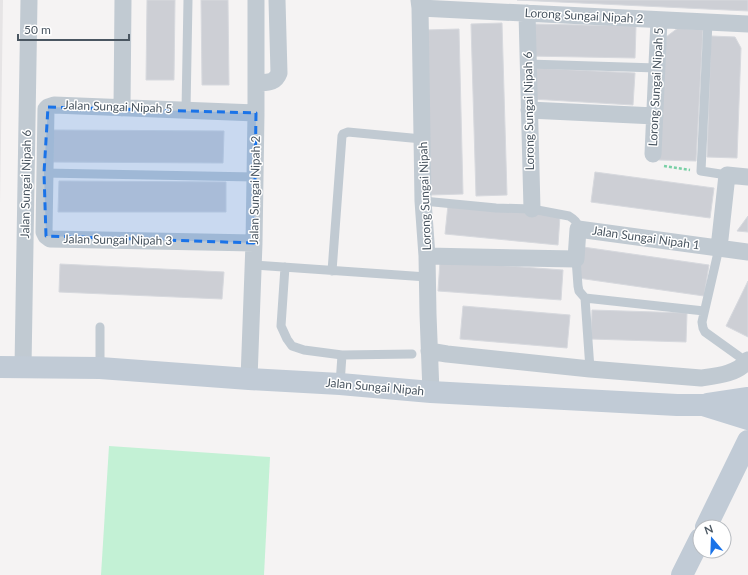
<svg xmlns="http://www.w3.org/2000/svg" width="748" height="575" font-family="Lato,sans-serif">
<rect width="100%" height="100%" fill="#f5f3f3"/>
<path fill="#e6e4e5" d="M 0,0 L 3,0 L 0,205 Z"/>
<path fill="#c3f1d5" d="M 109,446 L 270,457 L 264,575 L 101,575 Z"/>
<path fill="#cdcfd5" stroke="#d7d9de" d="M 147,0 L 175,0 L 174,80 L 146,80 Z
M 201,0 L 228,0 L 229,85 L 202,85 Z
M 517,0 L 748,0 L 748,11 Z
M 502,23 L 507,195 L 476,196 L 471,24 Z
M 530,24 L 636,26 L 635,58 L 529,56 Z
M 678,28 L 703,30 L 696,161 L 659,160 L 666,37 Z
M 459,29 L 463,194 L 431,195 L 426,30 Z
M 711,36 L 735,37 L 741,48 L 737,158 L 707,157 Z
M 535,68 L 635,73 L 633,105 L 532,99 Z
M 53,130 L 224,131 L 223,163 L 53,162 Z
M 595,172 L 714,188 L 710,218 L 591,202 Z
M 59,181 L 226,182 L 226,212 L 58,212 Z
M 448,205 L 560,216 L 558,245 L 445,234 Z
M 748,216 L 748,232 L 737,231 Z
M 583,247 L 709,265 L 704,296 L 578,278 Z
M 440,261 L 563,270 L 561,300 L 438,291 Z
M 60,264 L 224,272 L 222,299 L 59,292 Z
M 748,281 L 748,337 L 726,326 Z
M 463,306 L 570,315 L 567,348 L 460,339 Z
M 592,310 L 687,313 L 686,342 L 591,339 Z"/>
<g fill="none" stroke-linecap="round" stroke-linejoin="round">
<path stroke="#7ad0a6" stroke-width="2.5" stroke-dasharray="3 2" stroke-linecap="butt" d="M 664,166 L 690,170"/>
<path stroke="#c1cad2" stroke-width="9" d="M 708,22 L 701,171 L 727,175
M 528,64 L 657,68
M 186,110 L 188,0
M 44,173 L 255,177
M 423,201 L 496,208 L 532,209 L 569,216 C 574,219 578,222 578,229
M 719,248 L 702,322 L 703,328 L 705,332 L 747,362
M 576,259 L 578,286 L 579,291 L 585,298 L 590,369
M 254,265 L 427,277
M 285,267 L 281,326 L 287,339 L 292,346 L 304,350 L 342,355 L 412,354
M 332,271 L 342,136 L 343,134 L 348,132 L 422,139
M 585,298 L 704,311
M 100,368 L 100,327
M 340,384 L 342,355"/>
<path stroke="#c1cad2" stroke-width="17" d="M 419,0 L 420,8 L 423,201 L 427,256 L 428,314 L 431,392
M 420,8 C 530,13 639,19 748,24
M 527,13 L 532,209
M 256,83 C 266,82 275,84 279,73 L 277,0
M 122,108 L 123,0
M 529,110 L 655,116
M 653,154 L 659,20
M 254,243 L 50,239 L 46,236 L 44,232 L 46,109 L 48,107 L 54,105 L 256,113
M 719,248 L 727,175 L 748,177
M 427,256 L 576,259 L 578,229 L 748,252
M 429,351 L 447,354 L 590,369 L 701,378 C 716,376 738,374 748,360
M 23,367 L 29,0
M 249,379 L 254,243 L 256,113 L 256,0"/>
<path stroke="#c1cbd6" stroke-width="22" d="M 0,367 L 100,368 L 249,379 L 340,384 L 431,392 L 677,405 L 703,405 L 748,419
M 708,404 L 748,398
M 706,527 L 748,441
M 682,575 L 700,539"/>
</g>
<path fill="#1a73e8" fill-opacity="0.2" stroke="#1a73e8" stroke-width="3" stroke-dasharray="8 5" stroke-linejoin="round" d="M 48,107 L 256,113 L 254,243 L 46,236 L 44,173 Z"/>
<g text-anchor="middle" stroke-width="3" stroke-linejoin="round" paint-order="stroke">
<g font-size="12" fill="#4a5661" stroke="#fff">
<text transform="translate(584 16) rotate(3)" y="4">Lorong Sungai Nipah 2</text>
<text transform="translate(656 87) rotate(-87)" y="4">Lorong Sungai Nipah 5</text>
<text transform="translate(118 107) rotate(2)" y="4">Jalan Sungai Nipah 5</text>
<text transform="translate(529 111) rotate(-91)" y="4">Lorong Sungai Nipah 6</text>
<text transform="translate(26 184) rotate(-89)" y="4">Jalan Sungai Nipah 6</text>
<text transform="translate(255 190) rotate(-89)" y="4">Jalan Sungai Nipah 2</text>
<text transform="translate(425 196) rotate(-92)" y="4">Lorong Sungai Nipah</text>
<text transform="translate(646 238) rotate(8)" y="4">Jalan Sungai Nipah 1</text>
<text transform="translate(118 240) rotate(1)" y="4">Jalan Sungai Nipah 3</text>
<text transform="translate(375 387) rotate(5)" y="4">Jalan Sungai Nipah</text>
</g>
</g>
<g transform="translate(712 539) rotate(341)"><circle r="19" fill="#ffffff" stroke="#b7bbc0"/>
<path d="M0-3L7 15L0 10L-7 15Z" fill="#1a73e8"/>
<text y="-6" font-size="11" font-weight="bold" text-anchor="middle" fill="#4a5661">N</text>
</g>
<path d="M18 34v6h111v-6" fill="none" stroke="#4a5661" stroke-width="2"/>
<text x="24" y="34" font-size="12" fill="#4a5661" stroke="#ffffff" stroke-width="3" paint-order="stroke">50 m</text>
</svg>
